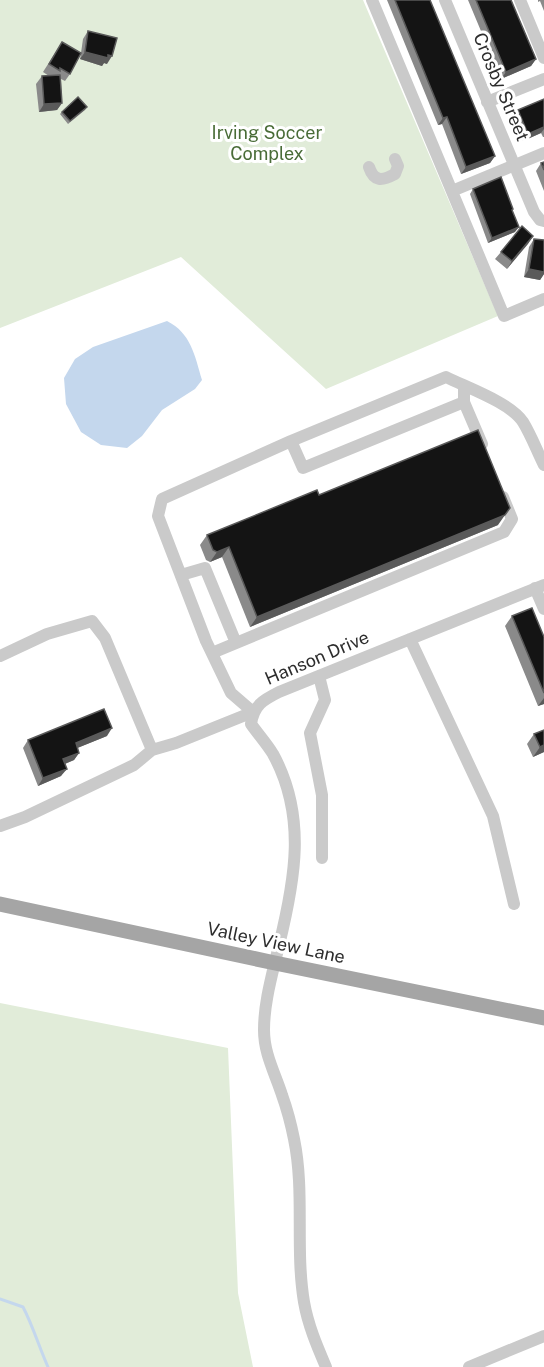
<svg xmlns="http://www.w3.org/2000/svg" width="544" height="1367" font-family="'Public Sans',sans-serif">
<rect width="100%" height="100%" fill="#fff"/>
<path fill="#e1ecd9" d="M 0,0 L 363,0 L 498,316 L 326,389 L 181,257 L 0,328 Z
M 0,1003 L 228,1048 L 238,1293 L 253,1367 L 0,1367 Z"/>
<path fill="#c4d7ed" d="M 167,321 C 191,333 195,356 202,380 L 195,389 L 162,410 L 142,436 L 127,448 L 101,445 L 81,432 L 66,404 L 64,378 L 75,359 L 93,347 Z"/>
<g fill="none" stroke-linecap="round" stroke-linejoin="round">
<path stroke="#c4d7ed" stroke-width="3" d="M 0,1299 L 23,1307 C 33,1326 39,1347 48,1367"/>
<path stroke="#cacaca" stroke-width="12" d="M 372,0 L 504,316 L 544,299
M 445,0 L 534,212 L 540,220 L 544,221
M 520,0 L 544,58
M 487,102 L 544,79
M 369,167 C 374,182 382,181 395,174 L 398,166 L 395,159
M 452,191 L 544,153
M 464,386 L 464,402 L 482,444
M 291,441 L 303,468 L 464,402
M 181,575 L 205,568 L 236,643
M 535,588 L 544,609
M 410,639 L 493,816 L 514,904
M 212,653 L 504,532 L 512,519 L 503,497
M 0,656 L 47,634 L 92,621 L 105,638 L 152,750 L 134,765 L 25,817 L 0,826
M 319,676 L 325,700 L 310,733 L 322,795 L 322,858
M 152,750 L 176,743 L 253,712 L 231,693 L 206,641 L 158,516 L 162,499 L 291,441 L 446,377 C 468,388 511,403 523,422 C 531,435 537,451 544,465
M 326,1367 C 317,1346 308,1325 304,1302 C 295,1248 305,1192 294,1139 C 291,1124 287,1109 282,1095 C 275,1073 264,1054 264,1030 C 264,1001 273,972 279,945 C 295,880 307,816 273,754 C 267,744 258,734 251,724 C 254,705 263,700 279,692 L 544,585
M 469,1367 L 544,1336"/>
<path stroke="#a5a5a5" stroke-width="15" d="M 0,904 L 275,963 L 544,1018"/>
</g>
<path fill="#8a8a8a" d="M 387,0 L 430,0 L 495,156 L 490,163 L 461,174 L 442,124 L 438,125 Z
M 468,0 L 511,0 L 536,59 L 531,66 L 501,79 Z
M 538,0 L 544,0 L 544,11 L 540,1 L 538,2 Z
M 88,31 L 107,64 L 104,63 L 102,66 L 80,59 L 81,54 L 70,74 L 65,81 L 61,79 L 62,103 L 57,110 L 39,112 L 36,84 L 42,76 L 49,76 L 43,72 L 57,50 L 62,42 L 81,53 L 83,39 Z
M 544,99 L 544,137 L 543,137 L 541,133 L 523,141 L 513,117 L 518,110 Z
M 87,107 L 85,110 L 68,124 L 60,114 L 62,112 Z
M 544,162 L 544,191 L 536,171 L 541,163 Z
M 473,189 L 512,211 L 515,232 L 488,243 L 470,194 Z
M 533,236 L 507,269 L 495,259 L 501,252 Z
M 534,239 L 544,240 L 544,274 L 540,280 L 524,277 L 529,247 Z
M 319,495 L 498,525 L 250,627 L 222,557 L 210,562 L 206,560 L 200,545 L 207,535 Z
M 512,616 L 544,637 L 544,704 L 538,706 L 505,626 Z
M 544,730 L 544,752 L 533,757 L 527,744 L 534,734 Z
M 107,736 L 77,748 L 79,753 L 74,760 L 65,764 L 61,776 L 38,786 L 23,748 L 28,740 Z"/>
<path fill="#5a5a5a" d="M 85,52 L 108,55 L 112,56 L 107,64 L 104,63 L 102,66 L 80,59 Z
M 536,59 L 531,66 L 501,79 L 506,72 Z
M 62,103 L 57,110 L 39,112 L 44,104 Z
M 447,117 L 442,124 L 438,125 L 443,118 Z
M 544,127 L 544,129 L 541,133 L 523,141 L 528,134 Z
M 495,156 L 490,163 L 461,174 L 466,167 Z
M 519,227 L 515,232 L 488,243 L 492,238 Z
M 533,236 L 528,244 L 507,269 L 512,261 Z
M 529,269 L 544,272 L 544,274 L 540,280 L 524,277 Z
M 505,515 L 498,525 L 250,627 L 257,617 Z
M 229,547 L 222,557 L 210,562 L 217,552 Z
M 544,698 L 544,704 L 538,706 Z
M 112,728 L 107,736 L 70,751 L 76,743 Z
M 544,745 L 544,752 L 533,757 L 540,747 Z
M 79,753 L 74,760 L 57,767 L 63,759 Z
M 67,769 L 61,776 L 38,786 L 43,778 Z"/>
<path fill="#141414" stroke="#5a5a5a" stroke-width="1.5" d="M 395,0 L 430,0 L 495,156 L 466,167 L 447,117 L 443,118 Z
M 476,0 L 511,0 L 536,59 L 506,72 Z
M 88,31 L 117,38 L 112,56 L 108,55 L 108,58 L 85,52 Z
M 62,42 L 81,53 L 70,74 L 60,68 L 60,71 L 49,64 Z
M 60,75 L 62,103 L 44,104 L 42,76 Z
M 78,97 L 87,107 L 70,121 L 62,112 Z
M 544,99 L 544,127 L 528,134 L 518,110 Z
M 544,162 L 544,170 L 541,163 Z
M 501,177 L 513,209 L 512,210 L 519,227 L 492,238 L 473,189 Z
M 522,226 L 533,236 L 512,261 L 501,252 Z
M 534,239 L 544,240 L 544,272 L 529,269 Z
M 478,430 L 510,508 L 505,515 L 257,617 L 229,547 L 217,552 L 213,550 L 207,535 L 317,490 L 319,495 Z
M 532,608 L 544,637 L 544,693 L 512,616 Z
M 104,709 L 112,728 L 76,743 L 79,753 L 63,759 L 67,769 L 43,778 L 28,740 Z
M 544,730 L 544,745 L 540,747 L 534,734 Z"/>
<g text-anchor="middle" stroke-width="6" stroke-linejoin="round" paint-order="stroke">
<g font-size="18" fill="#2d2d2d" stroke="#fff">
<text transform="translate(501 87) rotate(67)" y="6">Crosby Street</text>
<text transform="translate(317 658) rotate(-23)" y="6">Hanson Drive</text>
<text transform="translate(276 943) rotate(12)" y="6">Valley View Lane</text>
</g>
<g font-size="18" fill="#496c37" stroke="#fff">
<text x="267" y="139">Irving Soccer<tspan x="267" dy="21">Complex</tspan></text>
</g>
</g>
</svg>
